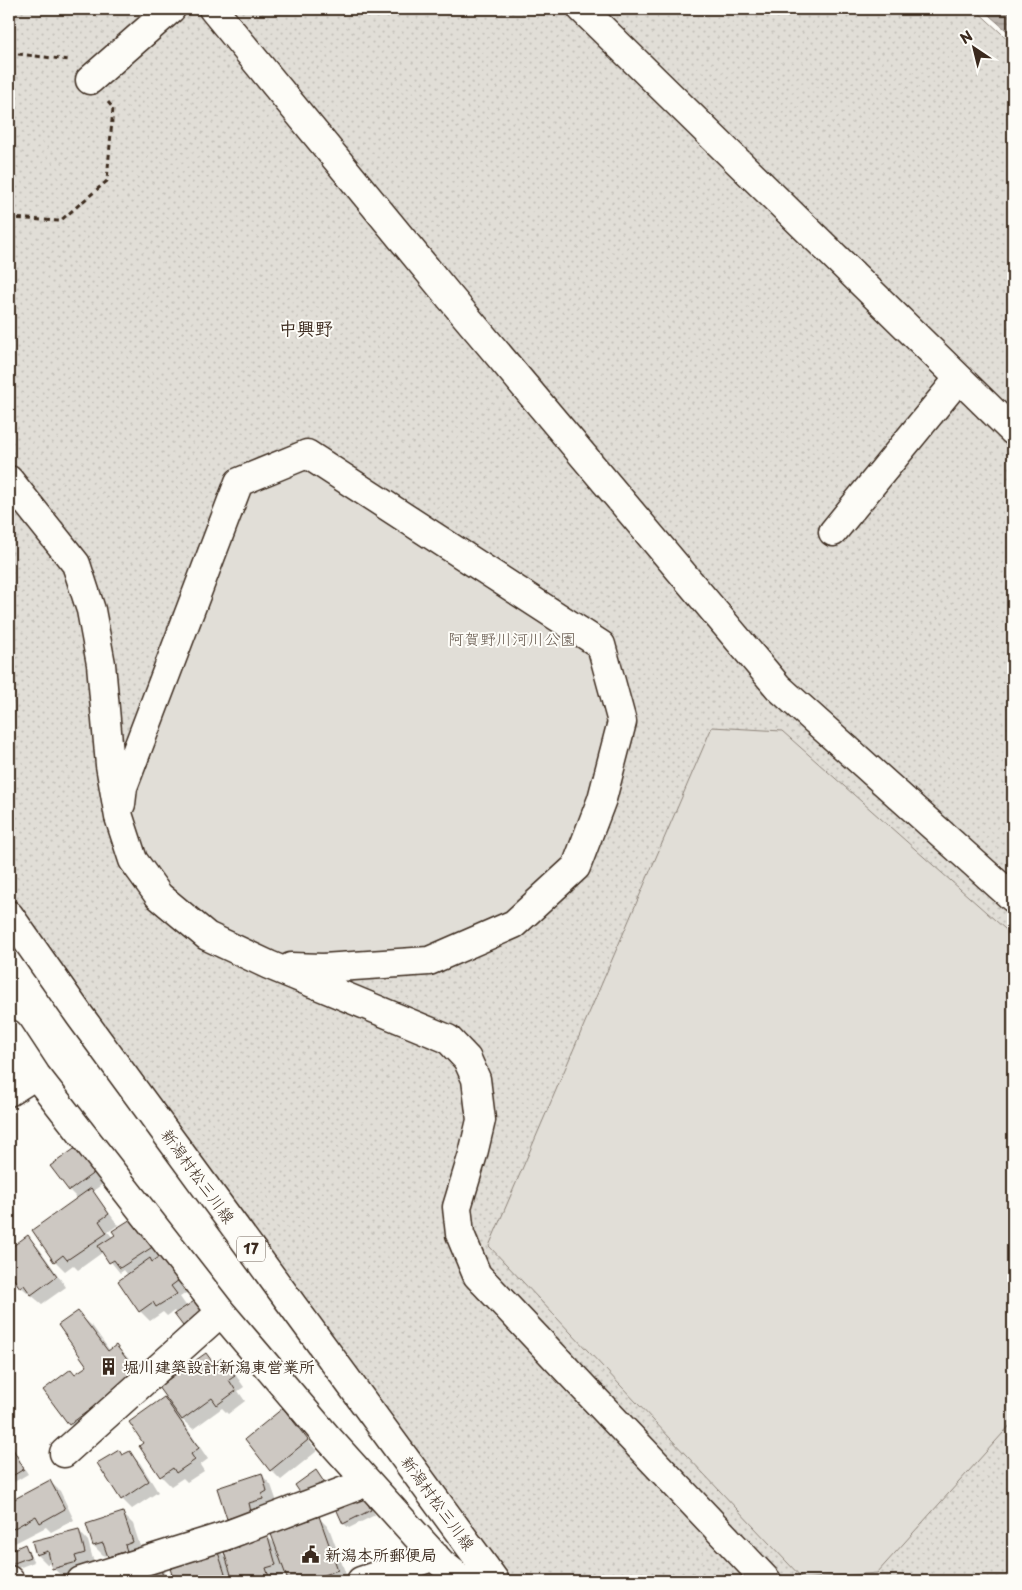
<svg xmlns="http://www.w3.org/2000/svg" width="1022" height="1590" font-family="'Playpen Sans','Klee One',sans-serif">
<defs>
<pattern id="grass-dots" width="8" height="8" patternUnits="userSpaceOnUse" patternTransform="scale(1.25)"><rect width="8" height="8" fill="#e1ded7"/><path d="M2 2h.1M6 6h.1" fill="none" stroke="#c2bfb8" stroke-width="1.8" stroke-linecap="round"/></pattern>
<pattern id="water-rules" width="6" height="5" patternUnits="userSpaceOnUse" patternTransform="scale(1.25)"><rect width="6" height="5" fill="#bbb4ad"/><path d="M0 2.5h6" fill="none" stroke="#99938c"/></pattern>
</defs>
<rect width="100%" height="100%" fill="#fdfcf7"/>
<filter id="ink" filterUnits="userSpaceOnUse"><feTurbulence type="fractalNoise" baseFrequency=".02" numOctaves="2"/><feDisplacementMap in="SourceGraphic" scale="10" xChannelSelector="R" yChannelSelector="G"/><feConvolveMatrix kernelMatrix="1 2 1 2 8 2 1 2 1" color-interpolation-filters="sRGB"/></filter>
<g filter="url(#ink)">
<path fill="url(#grass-dots)" stroke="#8e847a" d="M 9,9 L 975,9 L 1013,44 L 1013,1581 L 513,1581 L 185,1137 L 9,891 Z"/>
<path fill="#e1ded7" stroke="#8e847a" d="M 307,454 L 601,645 L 622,722 L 576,867 L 514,924 L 429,961 L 323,968 L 225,936 L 150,874 L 123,787 L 239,482 Z
M 712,727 L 782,731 L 1013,936 L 1013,1422 L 877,1573 L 803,1579 L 489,1246 Z"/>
<path fill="url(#water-rules)" stroke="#887d74" d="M 982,9 L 1013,9 L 1013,36 Z"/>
<path fill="#0003" d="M 9,1050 L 25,1073 L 9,1084 Z
M 76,1148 L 104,1183 L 93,1191 L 118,1225 L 108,1232 L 113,1238 L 131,1221 L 189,1291 L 180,1297 L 187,1307 L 196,1301 L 188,1330 L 174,1311 L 167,1316 L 163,1312 L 150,1321 L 140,1311 L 128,1275 L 124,1270 L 120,1273 L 103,1252 L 78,1270 L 73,1265 L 65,1271 L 55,1261 L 78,1199 L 69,1190 Z
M 28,1237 L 38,1247 L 66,1287 L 42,1304 L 21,1287 L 9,1270 L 9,1250 Z
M 77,1312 L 93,1327 L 110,1351 L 116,1346 L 131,1361 L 152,1390 L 85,1439 L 70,1424 L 76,1375 L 89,1366 Z
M 205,1355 L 215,1365 L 222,1360 L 232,1370 L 244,1387 L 238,1391 L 245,1401 L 228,1414 L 222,1408 L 193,1429 L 180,1418 L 208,1459 L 200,1465 L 204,1471 L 187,1482 L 183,1478 L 171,1486 L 161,1476 L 145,1443 L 164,1399 L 175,1408 Z
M 283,1410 L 317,1451 L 281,1480 L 271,1470 Z
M 12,1449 L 28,1474 L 9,1485 L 9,1450 Z
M 119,1451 L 124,1456 L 129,1453 L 140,1463 L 158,1492 L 132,1509 L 122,1499 Z
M 261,1474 L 271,1485 L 277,1502 L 238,1529 L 228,1519 Z
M 49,1481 L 60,1491 L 74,1520 L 51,1532 L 46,1527 L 11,1545 L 9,1543 L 9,1503 Z
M 366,1496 L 375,1515 L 349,1528 L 344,1524 L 335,1504 Z
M 123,1514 L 133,1524 L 142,1552 L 119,1567 L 108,1555 L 104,1556 L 94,1546 L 87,1525 Z
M 319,1518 L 329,1528 L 348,1580 L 289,1581 L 287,1574 L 276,1578 L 277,1581 L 175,1581 L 169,1563 L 216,1547 L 227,1559 L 266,1535 L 276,1545 Z
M 78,1530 L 88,1541 L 94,1563 L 86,1572 L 64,1578 L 53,1568 L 52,1563 L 47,1564 L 37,1554 Z
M 24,1546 L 34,1562 L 13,1570 L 9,1566 L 9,1552 Z
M 159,1567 L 171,1581 L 111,1581 Z
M 431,1577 L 436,1581 L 427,1581 Z"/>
<path fill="#cdc8c2" stroke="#3b2a1e" d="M 77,1147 L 95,1172 L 69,1191 L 50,1166 Z
M 91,1188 L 109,1214 L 99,1221 L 107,1233 L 67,1260 L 63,1255 L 54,1262 L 32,1230 Z
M 131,1219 L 140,1232 L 143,1229 L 154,1246 L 120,1268 L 114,1260 L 109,1263 L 98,1246 L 115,1235 L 112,1231 Z
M 28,1235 L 57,1276 L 31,1295 L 24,1285 L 20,1288 L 9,1272 L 9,1249 Z
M 162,1255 L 179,1280 L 171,1286 L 177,1294 L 156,1307 L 153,1302 L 139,1312 L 118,1281 L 150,1258 L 152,1262 Z
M 196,1300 L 204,1312 L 183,1326 L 174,1314 Z
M 78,1311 L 108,1351 L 116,1345 L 138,1374 L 69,1425 L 43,1390 L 71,1369 L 75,1374 L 87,1366 L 58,1325 Z
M 206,1353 L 214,1364 L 222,1358 L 235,1376 L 229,1380 L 236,1391 L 217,1405 L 212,1398 L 182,1420 L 158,1387 Z
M 164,1397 L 199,1448 L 191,1454 L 195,1460 L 176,1473 L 173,1468 L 160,1477 L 139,1446 L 143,1443 L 129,1422 Z
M 283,1408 L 308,1440 L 270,1471 L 245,1439 Z
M 12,1447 L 24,1469 L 9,1478 L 9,1449 Z
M 119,1450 L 122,1455 L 130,1451 L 149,1481 L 121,1500 L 97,1463 Z
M 316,1470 L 326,1485 L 305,1500 L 295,1485 Z
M 262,1473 L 267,1491 L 262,1494 L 263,1499 L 249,1503 L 251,1512 L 227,1519 L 217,1488 Z
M 50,1480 L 65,1509 L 40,1523 L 36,1516 L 9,1531 L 9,1502 Z
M 361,1490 L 371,1510 L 343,1524 L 334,1504 Z
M 123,1512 L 133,1542 L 125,1545 L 127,1551 L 108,1557 L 103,1543 L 93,1546 L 86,1524 Z
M 319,1516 L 338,1570 L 306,1581 L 288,1581 L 271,1534 Z
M 79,1529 L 85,1553 L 75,1556 L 77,1562 L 52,1569 L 48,1551 L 36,1555 L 32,1541 Z
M 267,1533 L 276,1565 L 266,1568 L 269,1577 L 255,1581 L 233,1581 L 224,1552 L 239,1548 L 236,1539 Z
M 25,1544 L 30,1557 L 9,1565 L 9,1551 Z
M 216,1546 L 225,1574 L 219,1576 L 221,1581 L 174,1581 L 168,1562 Z
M 160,1565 L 164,1581 L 107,1581 Z"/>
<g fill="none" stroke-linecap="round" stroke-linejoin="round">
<defs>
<path id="minor" d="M 213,9 L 448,295 L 778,687 L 1013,898
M 582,9 L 1013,431
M 90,80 L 171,9
M 9,480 L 76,564 L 91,610 L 101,664 L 110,765 L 119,817 L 133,860 L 159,896 L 207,936 L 269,965 L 448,1039 L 467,1059 L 476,1079 L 481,1120 L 473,1154 L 457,1207 L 460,1234 L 477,1275 L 767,1581
M 833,532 L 959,378
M 121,804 L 123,787 L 239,482 L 307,454 L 601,645 L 622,722 L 602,799 L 576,867 L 514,924 L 429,961 L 323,968 L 291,967
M 9,1034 L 36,1075 L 221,1312 L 328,1438 L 441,1563 L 464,1581
M 9,1092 L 36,1075
M 64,1453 L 221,1312
M 9,1580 L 10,1581
M 81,1581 L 222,1537 L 368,1482
M 361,1581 L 435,1556"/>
<path id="major" d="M 9,915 L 80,1016 L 495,1581"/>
</defs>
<use href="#minor" stroke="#3b2a1e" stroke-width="31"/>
<use href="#major" stroke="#3b2a1e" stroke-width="31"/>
<path stroke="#3b2a1e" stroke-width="3" stroke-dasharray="5 4" stroke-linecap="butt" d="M 9,53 L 70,60
M 9,218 L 60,221 L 107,181 L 113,108 L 108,102"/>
<use href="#minor" stroke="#fdfcf7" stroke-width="28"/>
<use href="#major" stroke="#fdfcf7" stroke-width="28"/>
</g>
</g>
<defs>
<symbol id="building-bare" viewBox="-9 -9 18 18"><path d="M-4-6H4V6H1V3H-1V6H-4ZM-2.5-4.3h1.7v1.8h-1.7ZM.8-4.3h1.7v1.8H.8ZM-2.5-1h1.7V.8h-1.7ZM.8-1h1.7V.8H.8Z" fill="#3b2a1e" stroke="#fdfcf7" stroke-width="2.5" paint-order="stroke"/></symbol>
<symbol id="civic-bare" viewBox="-9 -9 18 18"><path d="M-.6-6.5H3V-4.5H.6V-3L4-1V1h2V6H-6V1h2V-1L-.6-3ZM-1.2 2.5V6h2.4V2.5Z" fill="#3b2a1e" stroke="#fdfcf7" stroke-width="2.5" paint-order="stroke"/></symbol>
</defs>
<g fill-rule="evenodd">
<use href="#building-bare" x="96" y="1354" width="25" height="25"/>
<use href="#civic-bare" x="298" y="1542" width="25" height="25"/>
</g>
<g text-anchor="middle" stroke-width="4" stroke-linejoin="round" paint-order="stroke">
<rect fill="#fdfcf7" stroke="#75695f" stroke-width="1" x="237" y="1236.5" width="28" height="25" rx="4"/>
<g font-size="15" font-weight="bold" fill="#3b2a1e">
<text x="251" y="1254">17</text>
</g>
<g font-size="16" fill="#64574c" stroke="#fdfcf7">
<text x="512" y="645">阿賀野川河川公園</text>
</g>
<g font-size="16" fill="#3b2a1e" stroke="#fdfcf7">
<text transform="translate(198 1176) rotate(54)" y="6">新潟村松三川線</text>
<text transform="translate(438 1503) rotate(54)" y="6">新潟村松三川線</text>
</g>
<g font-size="16" font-weight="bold" fill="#3b2a1e" stroke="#fdfcf7" text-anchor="start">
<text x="123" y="1373">堀川建築設計新潟東営業所</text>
<text x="325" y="1561">新潟本所郵便局</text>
</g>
<g font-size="18" font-weight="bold" fill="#3b2a1e" stroke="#fdfcf7">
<text x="306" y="335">中興野</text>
</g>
</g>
<rect width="1022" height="1590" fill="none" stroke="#fdfcf7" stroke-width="30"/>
<rect x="15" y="15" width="992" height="1560" fill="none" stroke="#3b2a1e" stroke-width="2" filter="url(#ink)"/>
<g transform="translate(974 48) rotate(325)" stroke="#fdfcf7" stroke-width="4" paint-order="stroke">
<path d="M0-4L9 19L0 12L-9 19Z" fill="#3b2a1e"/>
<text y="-8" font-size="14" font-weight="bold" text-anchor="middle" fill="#3b2a1e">N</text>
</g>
</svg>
